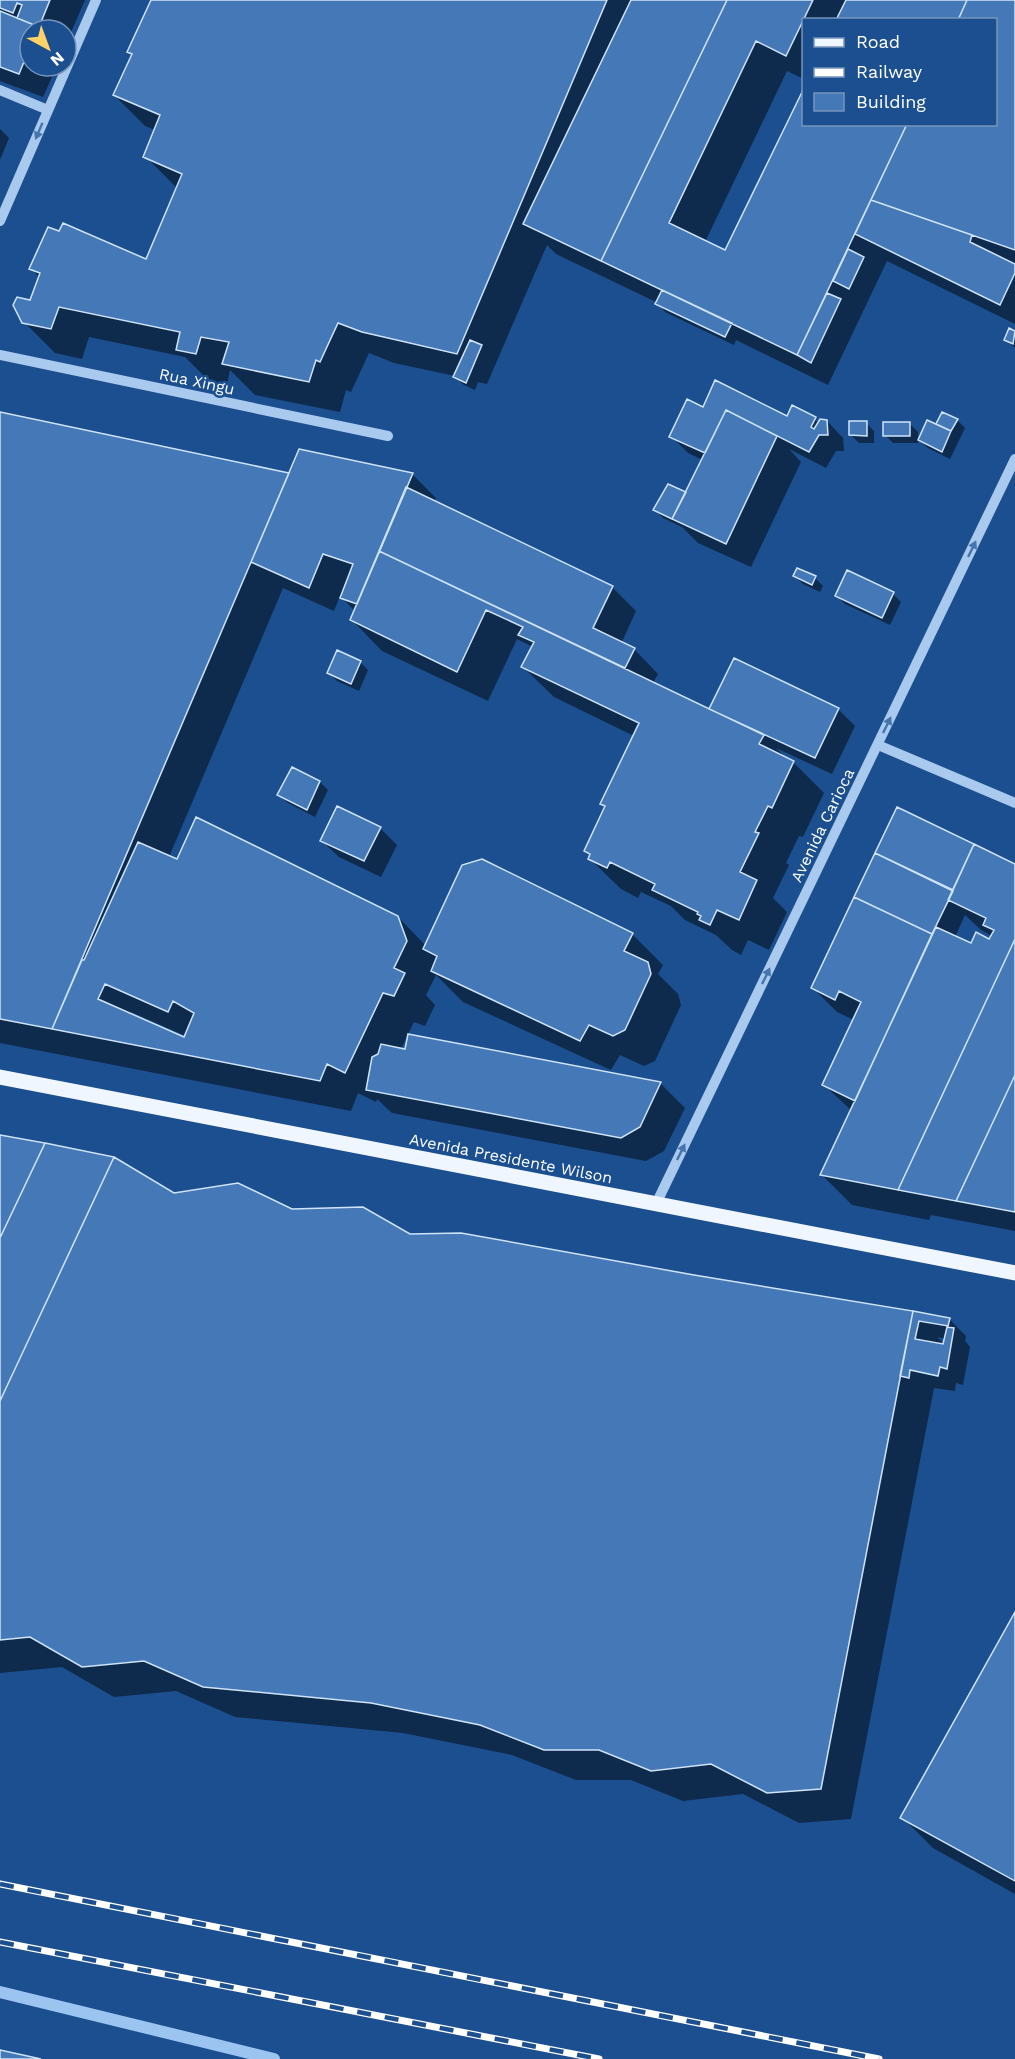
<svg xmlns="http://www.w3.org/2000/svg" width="1015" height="2059" font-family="'Work Sans',sans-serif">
<rect width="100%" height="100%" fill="#1b4f8f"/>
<path fill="#0007" fill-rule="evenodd" d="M 0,0 L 85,0 L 66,44 L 66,30 L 30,30 L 30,66 L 57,66 L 43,97 L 0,81 Z
M 153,0 L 1015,0 L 1015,324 L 887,261 L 828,385 L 736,340 L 734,345 L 665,312 L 658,303 L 556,254 L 547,245 L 487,384 L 478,382 L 475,390 L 464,385 L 455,376 L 394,363 L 369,353 L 351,392 L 346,390 L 340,412 L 255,395 L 230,370 L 227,384 L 208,380 L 185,357 L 89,337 L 82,359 L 55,353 L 24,322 L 39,277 L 31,268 L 146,261 L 177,188 L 145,156 L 155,130 L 145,126 L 114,95 L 133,55 L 129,52 ZM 804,20 L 996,20 L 996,124 L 804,124 L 726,252 L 705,242 L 787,71 L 804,79 Z
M 0,129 L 9,138 L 0,160 Z
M 1010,330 L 1015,333 L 1015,348 L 1006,340 Z
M 716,382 L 787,418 L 793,407 L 820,423 L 827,421 L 843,438 L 844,451 L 836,451 L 826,468 L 789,449 L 801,462 L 751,567 L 698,543 L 682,527 L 663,518 L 655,510 L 686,494 L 703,460 L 688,453 L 671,436 L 704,409 Z
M 0,413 L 290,474 L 412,474 L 436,498 L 434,502 L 612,587 L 636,611 L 621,644 L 634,649 L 658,674 L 653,683 L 710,710 L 838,709 L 855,726 L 832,774 L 776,748 L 787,759 L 793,762 L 824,793 L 803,837 L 799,836 L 786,863 L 789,865 L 773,898 L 787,912 L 769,950 L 748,940 L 741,955 L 732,950 L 716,935 L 685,920 L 671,906 L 641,892 L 638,898 L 621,889 L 590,859 L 591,856 L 585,851 L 606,807 L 602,803 L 634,736 L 554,697 L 523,667 L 533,647 L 517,639 L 488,701 L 382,651 L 352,620 L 355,611 L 340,596 L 334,611 L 283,588 L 169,857 L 398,917 L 426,946 L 482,860 L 632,934 L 663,965 L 658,974 L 678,994 L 681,1005 L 655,1061 L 644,1066 L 620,1055 L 611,1070 L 463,1002 L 436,975 L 426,995 L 435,1005 L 425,1026 L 414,1022 L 401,1049 L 406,1050 L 409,1036 L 661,1084 L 685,1108 L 664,1151 L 646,1161 L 392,1113 L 377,1099 L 376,1102 L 358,1093 L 351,1111 L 0,1043 ZM 131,1012 L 186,1036 L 185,1039 L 130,1015 Z
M 943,414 L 957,420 L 965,428 L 950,459 L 928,448 L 919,440 L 937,426 Z
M 866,423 L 874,431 L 874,443 L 859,443 L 851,435 Z
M 910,424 L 918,432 L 918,443 L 893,443 L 885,435 Z
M 795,576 L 815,578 L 823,586 L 820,592 L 803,584 Z
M 893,594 L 901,602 L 890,625 L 845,604 L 837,596 Z
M 360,662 L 368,670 L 359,691 L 337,681 L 329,673 Z
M 320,782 L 328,790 L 315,817 L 288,803 L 279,795 Z
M 897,809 L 1015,865 L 1015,1231 L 931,1215 L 929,1220 L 852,1205 L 822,1175 L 852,1111 L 824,1085 L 854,1020 L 837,1012 L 813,988 ZM 965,915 L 981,930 L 992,936 L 990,941 L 972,945 L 955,937 Z
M 380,828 L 397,845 L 381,877 L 339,857 L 322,841 Z
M 0,1137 L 174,1195 L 292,1211 L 410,1235 L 949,1319 L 966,1336 L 965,1341 L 970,1347 L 963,1385 L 956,1383 L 955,1391 L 934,1388 L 851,1819 L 799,1823 L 743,1794 L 683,1801 L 631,1780 L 576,1780 L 512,1755 L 403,1733 L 235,1717 L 176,1691 L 114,1697 L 62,1667 L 0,1673 ZM 937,1337 L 946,1339 L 945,1345 Z
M 1015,1615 L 1015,1894 L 933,1848 L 902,1817 Z"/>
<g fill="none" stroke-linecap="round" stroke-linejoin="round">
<path stroke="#9cc4f0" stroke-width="12" d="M 0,1992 L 274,2059"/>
</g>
<path fill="#4478b7" stroke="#cfe3fa" stroke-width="1.5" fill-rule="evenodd" d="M 0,0 L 50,0 L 39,27 L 17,18 L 22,5 L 17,3 L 13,13 L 0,8 Z
M 151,0 L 607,0 L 457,354 L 362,332 L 338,323 L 320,362 L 316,360 L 309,382 L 222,364 L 229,342 L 201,337 L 196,354 L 176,350 L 180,332 L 59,307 L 51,329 L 22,323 L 13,305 L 17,297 L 30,300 L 40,273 L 29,269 L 48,227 L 59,231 L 63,223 L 146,259 L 182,174 L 143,157 L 160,115 L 113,95 L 132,54 L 127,52 Z
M 631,0 L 727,0 L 601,261 L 523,224 Z
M 727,0 L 813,0 L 786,56 L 756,41 L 669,223 L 725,250 L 804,88 L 804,124 L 907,124 L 797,355 L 601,261 Z
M 846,0 L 967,0 L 958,20 L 836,20 Z
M 967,0 L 1015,0 L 1015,250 L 871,200 L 907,124 L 996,124 L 996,20 L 958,20 Z
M 0,11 L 39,27 L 37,30 L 30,30 L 30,47 L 19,74 L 0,67 Z
M 871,200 L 972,235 L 970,242 L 1015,264 L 1015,273 L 1000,305 L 855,234 Z
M 848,249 L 864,257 L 849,289 L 833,281 Z
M 662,290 L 732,323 L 725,337 L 655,304 Z
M 827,293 L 841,299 L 811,363 L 797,355 Z
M 1009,328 L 1015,331 L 1013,344 L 1004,340 Z
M 470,340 L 482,345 L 466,383 L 453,377 Z
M 715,380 L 787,416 L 792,405 L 816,417 L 811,427 L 814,429 L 820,419 L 827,420 L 828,435 L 819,435 L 809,452 L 726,410 L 705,453 L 669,437 L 687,399 L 703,407 Z
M 726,410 L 777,436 L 726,544 L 672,519 Z
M 0,412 L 289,473 L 52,1029 L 0,1019 Z
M 942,412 L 958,419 L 951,431 L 936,424 Z
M 927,420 L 951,431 L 942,452 L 918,440 Z
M 849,421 L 867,421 L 867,436 L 849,435 Z
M 883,422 L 910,422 L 910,436 L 883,436 Z
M 299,449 L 413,473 L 357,604 L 340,598 L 353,564 L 323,554 L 309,588 L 251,562 Z
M 668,484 L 686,492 L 672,519 L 653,510 Z
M 406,487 L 613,586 L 593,628 L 635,648 L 625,668 L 379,551 Z
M 379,551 L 764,735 L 759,744 L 794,761 L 772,808 L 768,806 L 755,832 L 759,833 L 740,872 L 757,880 L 739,920 L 717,910 L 710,925 L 699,920 L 701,916 L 697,914 L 698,912 L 652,890 L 655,884 L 610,862 L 607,868 L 588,859 L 590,854 L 584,851 L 605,806 L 600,804 L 639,723 L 521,667 L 534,642 L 518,635 L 523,627 L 486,610 L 457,672 L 350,620 Z
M 797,568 L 816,576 L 812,585 L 793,576 Z
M 847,570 L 894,592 L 882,618 L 835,596 Z
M 337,650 L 361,661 L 351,684 L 327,673 Z
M 734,658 L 839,708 L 815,758 L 709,709 Z
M 292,767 L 320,781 L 307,810 L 277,795 Z
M 337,806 L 381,827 L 364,861 L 320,841 Z
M 897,807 L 974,844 L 953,890 L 875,853 Z
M 196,817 L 398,916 L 407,941 L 394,968 L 405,973 L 394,996 L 383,993 L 345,1073 L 327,1064 L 320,1081 L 52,1029 L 82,960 L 84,960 L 138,842 L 177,859 ZM 105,984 L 168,1012 L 173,1001 L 194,1013 L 184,1037 L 98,999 Z
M 974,844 L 1015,864 L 1015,939 L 898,1190 L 820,1175 L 936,927 L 971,943 L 976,932 L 989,939 L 994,930 L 983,925 L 986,918 L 948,900 Z
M 875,853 L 953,891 L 932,934 L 854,897 Z
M 482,859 L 633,933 L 624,951 L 648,962 L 651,974 L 625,1030 L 613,1036 L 589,1025 L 580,1041 L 431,971 L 437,956 L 423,949 L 462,865 Z
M 854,897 L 932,934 L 855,1101 L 822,1085 L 861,1002 L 839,991 L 835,1000 L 811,988 Z
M 1015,939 L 1015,1075 L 956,1201 L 898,1190 Z
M 408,1034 L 661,1082 L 640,1127 L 621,1138 L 366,1090 L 372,1057 L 378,1054 L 381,1044 L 405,1049 Z
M 1015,1075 L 1015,1212 L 956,1201 Z
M 0,1135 L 45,1143 L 0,1238 Z
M 45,1143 L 114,1157 L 0,1401 L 0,1238 Z
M 114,1157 L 174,1193 L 238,1183 L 292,1209 L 363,1207 L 410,1234 L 461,1233 L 694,1275 L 913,1311 L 821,1789 L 767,1793 L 711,1764 L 651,1771 L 599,1750 L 544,1750 L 480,1725 L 371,1703 L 203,1687 L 144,1661 L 82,1667 L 30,1637 L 0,1640 L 0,1401 Z
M 913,1311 L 950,1318 L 948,1326 L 919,1321 L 915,1339 L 943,1344 L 947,1327 L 954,1328 L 947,1369 L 940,1367 L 938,1376 L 910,1370 L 909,1378 L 900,1376 Z
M 1015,1612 L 1015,1881 L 900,1818 Z
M 0,2050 L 41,2059 L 0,2059 Z"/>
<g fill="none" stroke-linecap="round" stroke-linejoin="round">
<path stroke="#a9c9ee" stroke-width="10" d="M 0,90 L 48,110
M 0,221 L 96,0
M 0,355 L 388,436
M 878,745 L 1015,803
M 656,1204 L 1015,459"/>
<path stroke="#f0f6ff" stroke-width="15" d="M 0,1077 L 1015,1273"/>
<defs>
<path id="rail" d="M 0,1884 L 879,2059
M 0,1942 L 599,2059"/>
</defs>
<use href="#rail" stroke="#fff" stroke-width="7"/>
<use href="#rail" stroke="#1b4f8f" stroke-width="4.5" stroke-dasharray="14" stroke-linecap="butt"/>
</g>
<defs><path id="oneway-solid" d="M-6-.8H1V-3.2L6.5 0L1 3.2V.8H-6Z" transform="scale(1.5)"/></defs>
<g fill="#4674ac">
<use href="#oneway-solid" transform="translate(39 131) rotate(113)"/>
<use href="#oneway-solid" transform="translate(972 549) rotate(-64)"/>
<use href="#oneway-solid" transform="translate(887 725) rotate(-64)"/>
<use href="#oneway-solid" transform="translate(766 976) rotate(-64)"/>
<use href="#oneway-solid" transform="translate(681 1152) rotate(-64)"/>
</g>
<g text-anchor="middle" stroke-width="5" stroke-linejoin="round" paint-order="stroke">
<g font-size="16" fill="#fff" stroke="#1b4f8f">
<text transform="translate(197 381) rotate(12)" y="6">Rua Xingu</text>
<text transform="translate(822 825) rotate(-64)" y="6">Avenida Carioca</text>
<text transform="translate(511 1158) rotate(11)" y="6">Avenida Presidente Wilson</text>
</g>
</g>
<rect x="802" y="18" width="195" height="108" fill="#1b4f8f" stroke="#7695bc" stroke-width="1.5"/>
<rect x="814" y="38" width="30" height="9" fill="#f0f6ff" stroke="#7695bc" stroke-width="1.5"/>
<text x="856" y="48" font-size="18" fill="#ffffff">Road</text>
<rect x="814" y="68" width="30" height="9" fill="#ffffff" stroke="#7695bc" stroke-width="1.5"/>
<text x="856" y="78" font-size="18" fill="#ffffff">Railway</text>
<rect x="814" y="93" width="30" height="18" fill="#4478b7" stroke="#7695bc" stroke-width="1.5"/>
<text x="856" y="108" font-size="18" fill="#ffffff">Building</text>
<g transform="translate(48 48) rotate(139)"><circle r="28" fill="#1b4f8f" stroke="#7695bc" stroke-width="1.5"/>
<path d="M0-4.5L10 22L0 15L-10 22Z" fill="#ffd166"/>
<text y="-9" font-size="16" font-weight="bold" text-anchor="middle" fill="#ffffff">N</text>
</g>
</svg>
